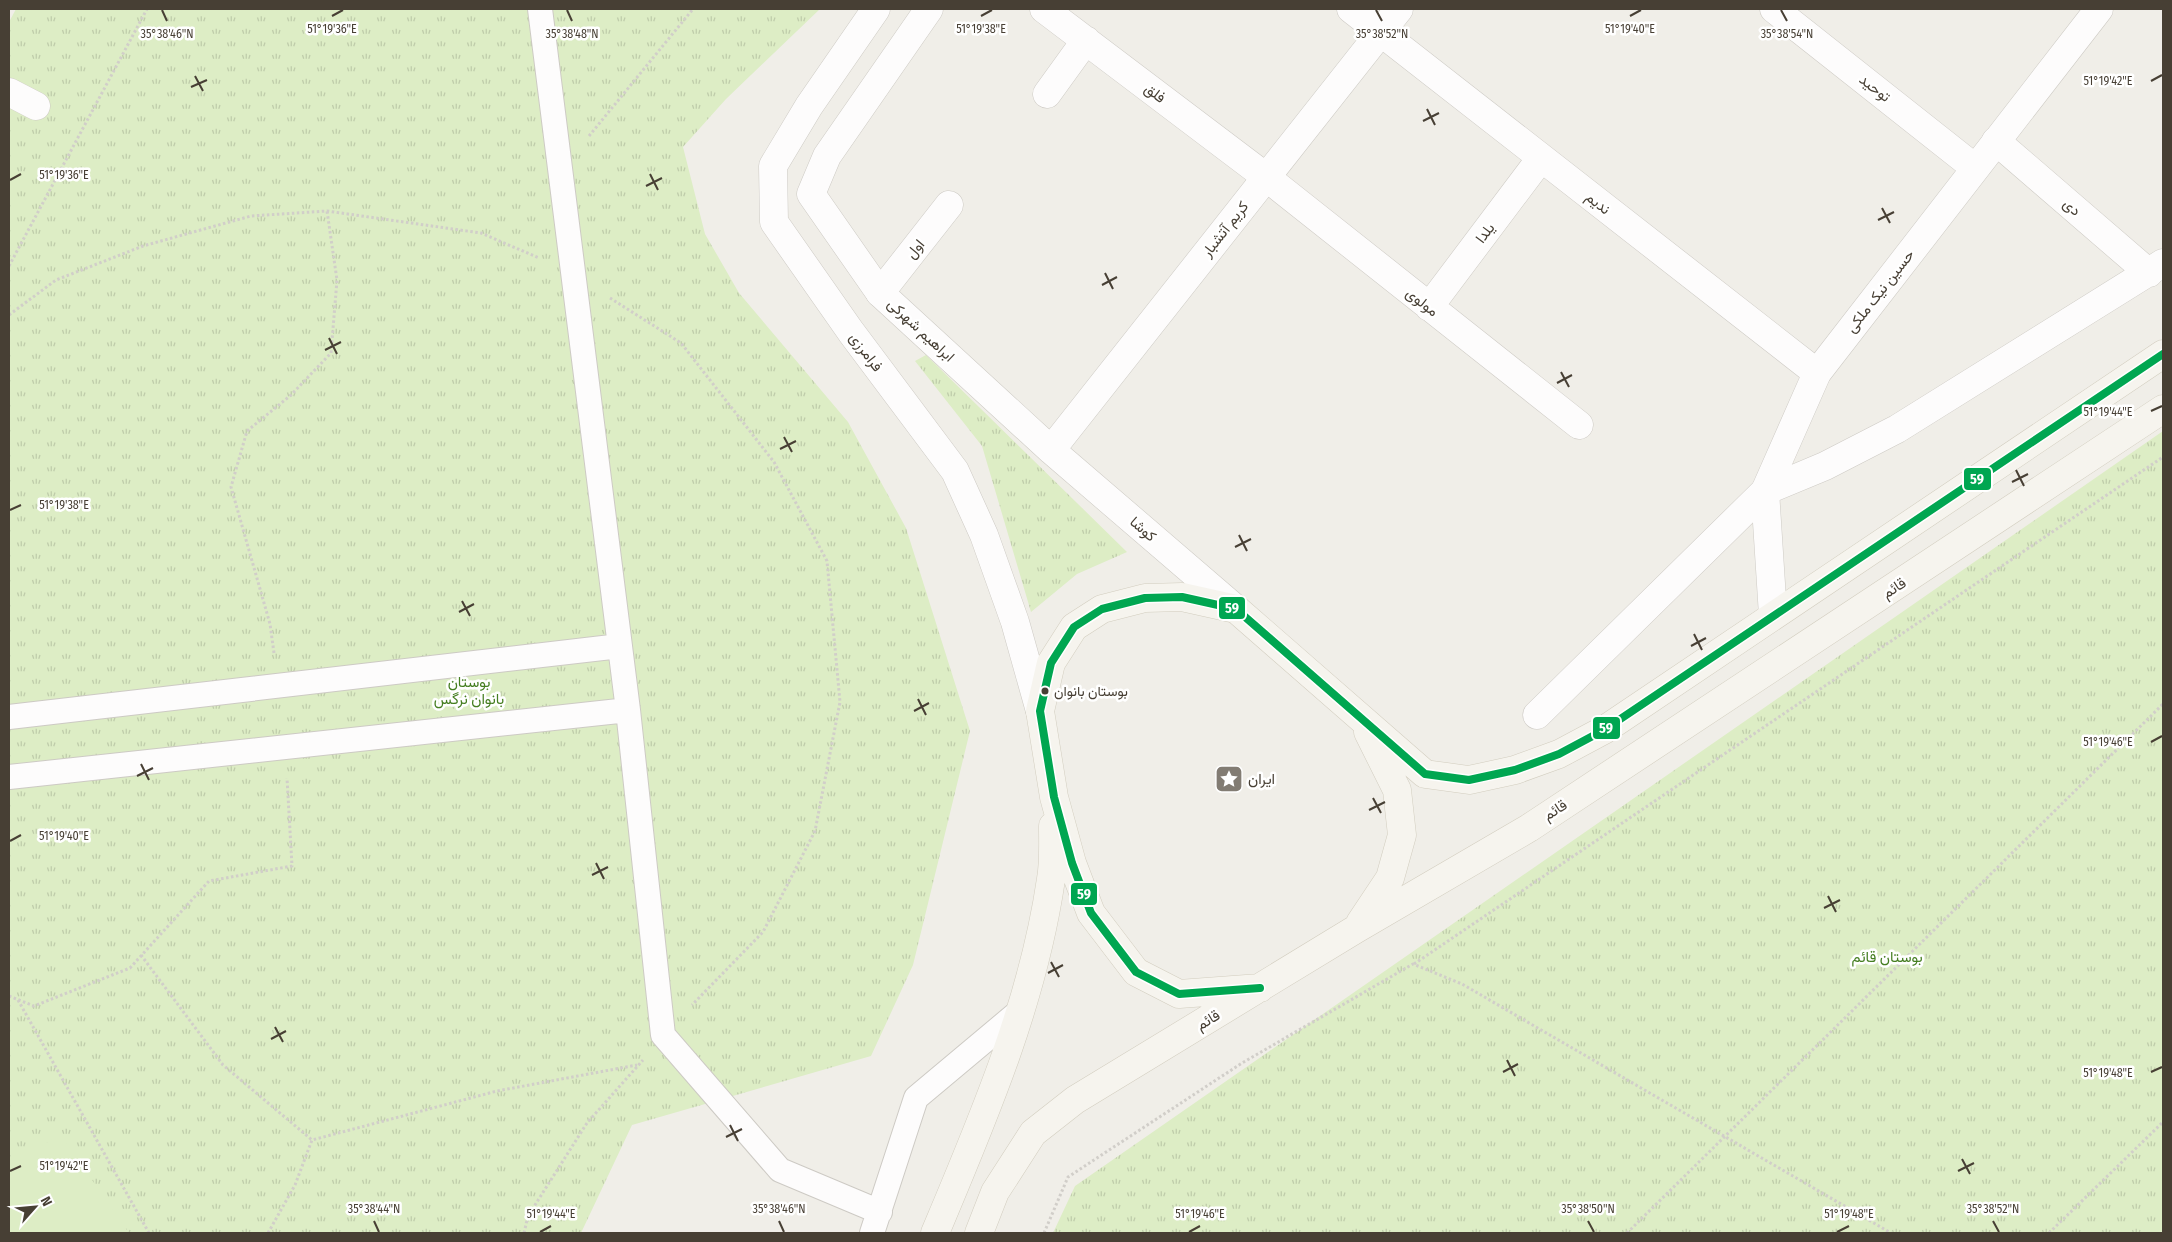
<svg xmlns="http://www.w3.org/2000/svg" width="2172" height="1242" font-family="'Fira Sans Condensed',Vazirmatn,sans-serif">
<defs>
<pattern id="grass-tufts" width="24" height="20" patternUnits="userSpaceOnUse" patternTransform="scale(1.25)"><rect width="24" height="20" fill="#ddedc5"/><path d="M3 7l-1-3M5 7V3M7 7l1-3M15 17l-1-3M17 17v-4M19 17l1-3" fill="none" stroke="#bfccaa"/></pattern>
</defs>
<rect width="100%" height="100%" fill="#f0eee8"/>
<path fill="url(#grass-tufts)" d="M 16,9 L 820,9 L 726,99 L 683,147 L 705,234 L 739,293 L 848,422 L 906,528 L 970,731 L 913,965 L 871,1056 L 632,1125 L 581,1233 L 9,1233 L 9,22 Z
M 926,355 L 1127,552 L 1077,574 L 1031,612 L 982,446 L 915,361 Z
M 2163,431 L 2163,1233 L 1053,1233 L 1075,1186 Z"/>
<path fill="#ddedc5" d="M 60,1134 L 129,1233 L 9,1233 L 9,1167 Z"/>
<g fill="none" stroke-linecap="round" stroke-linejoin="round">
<defs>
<path id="service" d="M 540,9 L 628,710 L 663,1035 L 780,1170 L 880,1212
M 9,717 L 620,646
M 9,777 L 628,710
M 872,1233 L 916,1098 L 1021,1010"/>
<path id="minor" d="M 1044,9 L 1266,177 L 1579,425
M 1351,9 L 1817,373
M 1774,9 L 1975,168
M 9,92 L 36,106
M 1047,94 L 1086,40
M 1996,141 L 2149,273
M 880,293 L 949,205
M 1429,307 L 1541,158
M 1537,715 L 1765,491 L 1825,466 L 1897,429 L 2163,263"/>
<path id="tertiary" d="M 876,9 L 809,106 L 773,166 L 774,222 L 851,332 L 955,471 L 984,535 L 1015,622 L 1040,711
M 929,9 L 827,156 L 811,194 L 880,293 L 1051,450 L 1236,609
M 1051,450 L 1399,9
M 1773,615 L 1765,491 L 1817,373 L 2099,9"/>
<path id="secondary" d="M 1360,923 L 1390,878 L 1402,835 L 1397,790 L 1368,732
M 1260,988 L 1179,994 L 1136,972 L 1091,913 L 1072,863 L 1054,797 L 1040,711 L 1051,663 L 1074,627 L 1102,609 L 1145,598 L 1182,597 L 1236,609 L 1425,774 L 1469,780 L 1515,770 L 1559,754 L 1604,730 L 2163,354
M 935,1233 C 983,1119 1033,1003 1051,879 C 1054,862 1053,844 1053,826
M 979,1233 L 995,1192 L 1033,1133 L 1075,1100 L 1356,929 L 1529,828 L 2163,409"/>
</defs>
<use href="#service" stroke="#cdcac4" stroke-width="26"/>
<use href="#minor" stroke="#cdcac4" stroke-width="29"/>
<use href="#tertiary" stroke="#cdcac4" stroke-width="29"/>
<use href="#secondary" stroke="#d2cdbf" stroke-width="29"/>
<path stroke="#d1cec9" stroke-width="3" stroke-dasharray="2.5 2.5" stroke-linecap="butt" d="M 589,136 L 693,9
M 9,266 L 147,9
M 610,298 L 681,343 L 774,462 L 827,561 L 840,702 L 815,831 L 763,932 L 692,1005
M 9,315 L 56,280 L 143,246 L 251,216 L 327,211 L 481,233 L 539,258
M 274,653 L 270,624 L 231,487 L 247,431 L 291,395 L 331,353 L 337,280 L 327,211
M 141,955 L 223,1065 L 312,1140
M 1414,964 L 2163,457
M 9,996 L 34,1006 L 130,968 L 209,881 L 292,866 L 287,778
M 18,1000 L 149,1233
M 268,1233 L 295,1185 L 312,1140 L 497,1091 L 637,1065
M 524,1233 L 528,1216 L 587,1123 L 643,1060
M 1044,1233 L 1068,1177 L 1242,1063 L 1413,964 L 1462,984 L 1891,1233
M 1627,1233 L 2163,704
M 2049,1233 L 2163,1122"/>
<use href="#service" stroke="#fdfcfc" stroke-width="24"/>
<use href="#minor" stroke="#fdfcfc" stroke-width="28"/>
<use href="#tertiary" stroke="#fdfcfc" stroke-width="28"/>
<use href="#secondary" stroke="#f6f4ee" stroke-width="28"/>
<defs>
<path id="bus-1" d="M 1260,988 L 1179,994 L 1136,972 L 1091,913 L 1072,863 L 1054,797 L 1040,711 L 1051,663 L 1074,627 L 1102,609 L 1145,598 L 1182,597 L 1236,609 L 1425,774 L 1469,780 L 1515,770 L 1559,754 L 1604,730 L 2163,354"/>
</defs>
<use href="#bus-1" stroke="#fff" stroke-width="11"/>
<use href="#bus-1" stroke="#00a651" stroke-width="8"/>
</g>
<path fill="none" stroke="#473f34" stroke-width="2" d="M 162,10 L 167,21M 567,10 L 572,21M 1376,10 L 1382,21M 1781,10 L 1787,21M 332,16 L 343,10M 981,16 L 992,10M 1630,16 L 1641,10M 195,76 L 203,91M 2151,81 L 2162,75M 191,87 L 207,80M 1427,109 L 1435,125M 1423,121 L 1439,113M 650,174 L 658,190M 10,180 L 21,174M 646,186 L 662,178M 1882,208 L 1890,223M 1878,220 L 1894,212M 1105,273 L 1113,289M 1102,285 L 1117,277M 329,338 L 337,354M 325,350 L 341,342M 1561,372 L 1569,387M 1557,383 L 1572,375M 2151,411 L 2162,406M 784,437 L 792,452M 780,449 L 796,441M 2016,470 L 2024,486M 2012,482 L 2028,474M 10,510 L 21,505M 1239,535 L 1247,551M 1235,547 L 1251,539M 462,601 L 470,616M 459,612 L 474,604M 1694,634 L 1702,650M 1691,646 L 1706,638M 918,699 L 926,715M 914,711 L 929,703M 2151,742 L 2162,736M 141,764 L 149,780M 137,776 L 153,768M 1373,798 L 1381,813M 1369,810 L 1385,802M 10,841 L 21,835M 596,863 L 604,879M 592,875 L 608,867M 1828,896 L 1836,912M 1824,908 L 1840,900M 1051,962 L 1059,977M 1048,973 L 1063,965M 275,1027 L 283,1042M 271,1039 L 286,1031M 1507,1060 L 1515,1076M 1503,1072 L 1518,1064M 2151,1072 L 2162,1067M 730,1125 L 738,1141M 726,1137 L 742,1129M 1962,1159 L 1970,1174M 10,1171 L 21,1166M 1958,1171 L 1974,1163M 374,1221 L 379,1232M 779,1221 L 784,1232M 1588,1221 L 1594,1232M 1993,1221 L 1999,1232M 540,1232 L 551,1226M 1189,1232 L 1200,1226M 1837,1232 L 1849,1226"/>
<defs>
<symbol id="sight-square" viewBox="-11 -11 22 22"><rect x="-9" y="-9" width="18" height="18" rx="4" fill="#827c73" stroke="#fff"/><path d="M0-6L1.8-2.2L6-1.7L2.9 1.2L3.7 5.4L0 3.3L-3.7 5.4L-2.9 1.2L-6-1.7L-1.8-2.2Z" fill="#fff"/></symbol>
</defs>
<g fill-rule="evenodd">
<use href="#sight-square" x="1213" y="763" width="32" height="32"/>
</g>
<circle fill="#473f34" stroke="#fff" stroke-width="2" cx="1045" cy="691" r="4.5"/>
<g text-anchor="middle" stroke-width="5" stroke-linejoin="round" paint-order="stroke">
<g font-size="14" fill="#473f34" stroke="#fff" text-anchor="start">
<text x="1054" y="696">بوستان بانوان</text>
</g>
<g font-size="15" fill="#473f34" stroke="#fff">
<text transform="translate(1875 88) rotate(38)" y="5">توحید</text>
<text transform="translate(1155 93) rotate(37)" y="5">فلق</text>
<text transform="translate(1598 203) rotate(38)" y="5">ندیم</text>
<text transform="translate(2072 207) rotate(41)" y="5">دی</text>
<text transform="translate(1225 229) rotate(-52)" y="5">کریم آتشبار</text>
<text transform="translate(1485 233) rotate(-53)" y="5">یلدا</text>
<text transform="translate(915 249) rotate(-51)" y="5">اول</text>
<text transform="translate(1880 291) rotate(-52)" y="5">حسین نیک ملکی</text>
<text transform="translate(1422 302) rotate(38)" y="5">مولوی</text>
<text transform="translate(921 330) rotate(43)" y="5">ابراهیم شهرکی</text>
<text transform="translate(866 352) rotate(53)" y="5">فرامرزی</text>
<text transform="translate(1143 529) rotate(41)" y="5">کوشا</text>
<text transform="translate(1894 588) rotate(-33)" y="5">قائم</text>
<text transform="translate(1555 810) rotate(-33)" y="5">قائم</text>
<text transform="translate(1208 1020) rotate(-31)" y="5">قائم</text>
</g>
<g font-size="15" fill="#457e21" stroke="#fff">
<text x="469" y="687">بوستان<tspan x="469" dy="17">بانوان نرگس</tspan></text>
<text x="1887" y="962">بوستان قائم</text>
</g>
<g font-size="15" fill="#473f34" stroke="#fff" text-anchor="start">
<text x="1248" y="784">ایران</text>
</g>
</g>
<g font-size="12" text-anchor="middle" fill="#473f34" stroke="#fff" stroke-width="5" stroke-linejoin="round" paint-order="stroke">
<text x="332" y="33">51°19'36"E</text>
<text x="981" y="33">51°19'38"E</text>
<text x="1630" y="33">51°19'40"E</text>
<text x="167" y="38">35°38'46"N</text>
<text x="572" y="38">35°38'48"N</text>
<text x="1382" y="38">35°38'52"N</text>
<text x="1787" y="38">35°38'54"N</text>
<text x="2108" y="85">51°19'42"E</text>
<text x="64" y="179">51°19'36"E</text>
<text x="2108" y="416">51°19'44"E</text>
<text x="64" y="509">51°19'38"E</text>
<text x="2108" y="746">51°19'46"E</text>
<text x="64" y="840">51°19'40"E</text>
<text x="2108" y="1077">51°19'48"E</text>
<text x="64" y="1170">51°19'42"E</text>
<text x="374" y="1213">35°38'44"N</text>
<text x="779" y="1213">35°38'46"N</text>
<text x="1588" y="1213">35°38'50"N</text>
<text x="1993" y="1213">35°38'52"N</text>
<text x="551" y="1218">51°19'44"E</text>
<text x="1200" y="1218">51°19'46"E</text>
<text x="1849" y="1218">51°19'48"E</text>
</g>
<g stroke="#fff" stroke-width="2">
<rect x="1963" y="467" width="29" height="24" rx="5" fill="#00a651"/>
<rect x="1218" y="596" width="28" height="24" rx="5" fill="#00a651"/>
<rect x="1592" y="716" width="29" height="24" rx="5" fill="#00a651"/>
<rect x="1070" y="882" width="28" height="24" rx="5" fill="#00a651"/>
</g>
<g font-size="14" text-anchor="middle" font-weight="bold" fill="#fff">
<text x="1977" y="484">59</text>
<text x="1232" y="613">59</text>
<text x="1606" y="733">59</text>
<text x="1084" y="899">59</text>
</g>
<rect width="2172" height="1242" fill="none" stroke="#473f34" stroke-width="20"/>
<g transform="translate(35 1207) rotate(63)" stroke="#ffffff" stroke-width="4" paint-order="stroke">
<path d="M0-4L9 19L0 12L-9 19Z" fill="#473f34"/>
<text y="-8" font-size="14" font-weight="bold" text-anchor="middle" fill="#473f34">N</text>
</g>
</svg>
